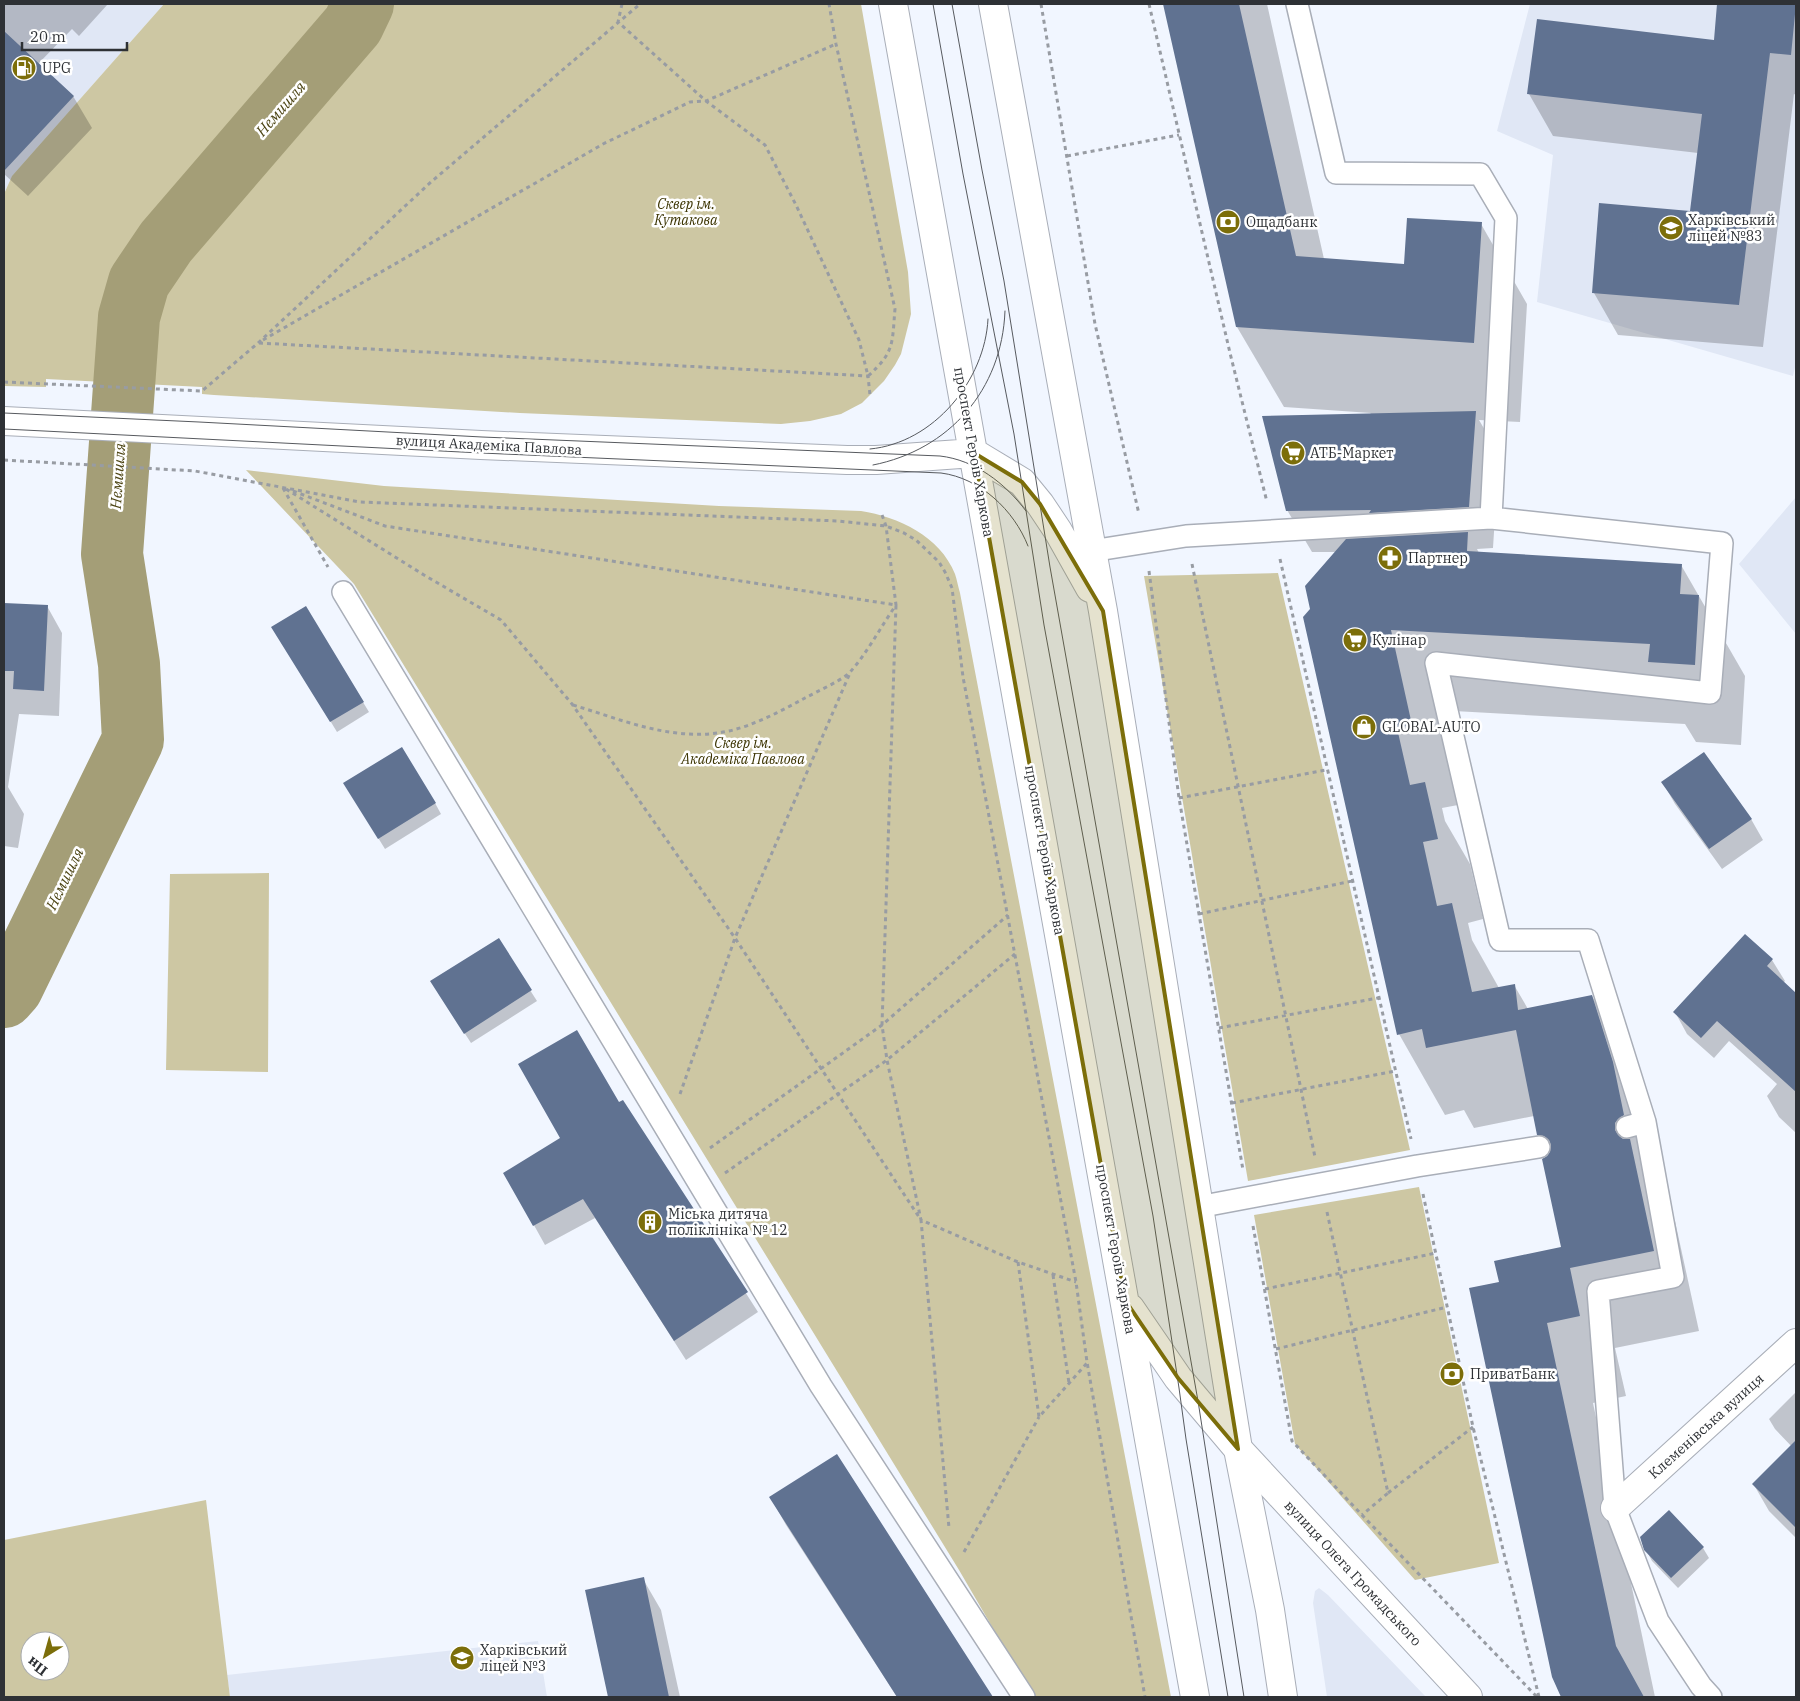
<svg xmlns="http://www.w3.org/2000/svg" width="1800" height="1701" font-family="'IBM Plex Serif',serif">
<rect width="100%" height="100%" fill="#f1f6ff"/>
<path fill="#e0e7f5" d="M 4,4 L 164,4 L 12,176 L 4,194 Z
M 1530,4 L 1796,4 L 1796,363 L 1793,376 L 1537,302 L 1553,155 L 1497,131 Z
M 1796,497 L 1796,634 L 1739,564 Z
M 1319,1588 L 1328,1595 L 1426,1697 L 1327,1697 L 1313,1603 L 1315,1591 Z
M 538,1641 L 547,1697 L 230,1697 L 227,1675 Z"/>
<path fill="#cdc7a3" fill-rule="evenodd" d="M 164,4 L 861,4 L 908,272 L 911,314 L 901,354 L 895,365 L 884,381 L 862,403 L 841,414 L 810,421 L 781,424 L 520,413 L 214,395 L 202,394 L 202,387 L 46,379 L 46,387 L 4,386 L 4,194 L 12,176 Z
M 246,470 L 384,486 L 719,506 L 861,511 C 898,517 940,536 955,574 C 957,580 958,586 960,593 L 1171,1697 L 1033,1697 L 959,1570 L 354,584 Z
M 1278,573 L 1410,1150 L 1248,1181 L 1144,576 Z
M 269,873 L 268,1072 L 166,1070 L 170,874 Z
M 1419,1187 L 1499,1563 L 1415,1580 L 1295,1444 L 1254,1215 Z
M 206,1500 L 230,1697 L 4,1697 L 4,1540 ZM 30,1641 L 60,1641 L 60,1671 L 30,1671 Z"/>
<path fill="#0003" d="M 4,4 L 108,4 L 79,36 L 72,29 L 38,64 L 73,96 L 92,128 L 28,196 L 4,174 Z
M 1164,4 L 1267,4 L 1324,259 L 1405,265 L 1481,224 L 1527,304 L 1520,422 L 1479,420 L 1499,454 L 1493,548 L 1477,549 L 1479,553 L 1681,565 L 1745,676 L 1741,745 L 1696,742 L 1685,724 L 1436,710 L 1458,805 L 1442,808 L 1445,821 L 1470,864 L 1483,919 L 1468,923 L 1472,940 L 1499,988 L 1514,985 L 1528,1009 L 1592,996 L 1638,1077 L 1659,1143 L 1670,1195 L 1663,1199 L 1675,1221 L 1699,1331 L 1615,1348 L 1626,1396 L 1593,1403 L 1655,1697 L 1564,1697 L 1553,1677 L 1500,1283 L 1562,1248 L 1550,1155 L 1538,1134 L 1534,1116 L 1474,1128 L 1464,1110 L 1445,1115 L 1399,1034 L 1311,609 L 1336,552 L 1312,552 L 1287,510 L 1371,413 L 1284,407 L 1237,327 Z
M 1718,4 L 1796,4 L 1796,95 L 1794,94 L 1763,347 L 1618,335 L 1594,293 L 1691,212 L 1698,153 L 1553,136 L 1529,94 L 1715,41 Z
M 4,605 L 47,606 L 62,633 L 59,716 L 19,714 L 8,787 L 24,814 L 18,848 L 4,846 Z
M 305,607 L 369,712 L 337,732 L 279,637 Z
M 1663,783 L 1751,819 L 1763,840 L 1722,869 L 1675,804 Z
M 351,794 L 435,803 L 441,814 L 385,849 Z
M 1745,935 L 1772,960 L 1785,981 L 1783,983 L 1796,995 L 1796,1133 L 1779,1117 L 1767,1096 L 1777,1084 L 1729,1041 L 1714,1058 L 1687,1034 L 1675,1012 Z
M 498,940 L 537,1001 L 471,1043 L 438,992 Z
M 623,1102 L 758,1312 L 686,1360 L 595,1218 L 545,1245 L 505,1173 Z
M 1796,1392 L 1796,1451 L 1775,1429 L 1769,1419 Z
M 1786,1452 L 1796,1463 L 1796,1538 L 1769,1511 L 1754,1485 Z
M 837,1456 L 991,1697 L 897,1697 L 786,1525 L 771,1498 Z
M 1703,1548 L 1709,1558 L 1678,1588 L 1652,1561 L 1646,1550 Z
M 643,1579 L 661,1610 L 680,1697 L 609,1697 L 586,1591 Z"/>
<g fill="none" stroke-linecap="round" stroke-linejoin="round">
<path stroke="#a49e77" stroke-width="62" d="M 4,997 L 12,988 L 133,740 L 129,664 L 112,554 L 129,317 L 139,282 L 166,242 L 353,25 L 363,4"/>
</g>
<path fill="#607291" d="M 1163,4 L 1239,4 L 1296,256 L 1404,264 L 1407,218 L 1482,222 L 1474,343 L 1236,327 Z
M 1717,4 L 1796,4 L 1791,55 L 1770,53 L 1739,305 L 1592,293 L 1599,203 L 1690,211 L 1702,114 L 1527,94 L 1537,19 L 1714,40 Z
M 4,31 L 74,96 L 4,171 Z
M 1476,411 L 1469,507 L 1369,513 L 1371,510 L 1286,511 L 1262,416 Z
M 1468,532 L 1467,551 L 1682,564 L 1680,594 L 1699,595 L 1695,665 L 1648,662 L 1650,644 L 1391,630 L 1412,725 L 1397,728 L 1410,785 L 1425,782 L 1438,839 L 1423,842 L 1437,906 L 1452,903 L 1472,992 L 1515,984 L 1518,1010 L 1592,995 L 1613,1062 L 1624,1115 L 1618,1119 L 1615,1123 L 1615,1130 L 1619,1136 L 1623,1139 L 1630,1139 L 1654,1251 L 1570,1268 L 1580,1316 L 1547,1323 L 1616,1646 L 1644,1697 L 1561,1697 L 1552,1677 L 1469,1288 L 1499,1282 L 1494,1261 L 1561,1247 L 1542,1159 L 1547,1156 L 1550,1152 L 1551,1145 L 1549,1140 L 1544,1136 L 1537,1135 L 1516,1030 L 1426,1048 L 1422,1029 L 1397,1035 L 1303,617 L 1310,609 L 1305,586 L 1346,539 Z
M 4,603 L 48,605 L 44,691 L 13,689 L 14,671 L 4,671 Z
M 306,606 L 364,702 L 330,722 L 271,627 Z
M 402,747 L 436,803 L 378,839 L 343,783 Z
M 1704,752 L 1752,819 L 1709,849 L 1661,782 Z
M 1745,934 L 1773,959 L 1767,966 L 1796,993 L 1796,1092 L 1717,1021 L 1701,1038 L 1673,1012 Z
M 499,938 L 532,990 L 464,1034 L 430,981 Z
M 577,1030 L 619,1102 L 623,1100 L 748,1292 L 674,1341 L 583,1199 L 533,1226 L 503,1173 L 560,1138 L 518,1064 Z
M 1796,1440 L 1796,1528 L 1752,1484 Z
M 837,1454 L 993,1697 L 897,1697 L 769,1497 Z
M 1669,1510 L 1704,1547 L 1671,1578 L 1644,1550 L 1640,1537 Z
M 644,1577 L 669,1697 L 608,1697 L 585,1590 Z"/>
<g fill="none" stroke-linecap="round" stroke-linejoin="round">
<defs>
<path id="lane" d="M 1297,4 L 1336,173 L 1480,174 L 1506,218 L 1491,518 L 1722,543 L 1710,693 L 1436,663 L 1500,940 L 1588,940 L 1645,1122 L 1673,1277 L 1598,1291 L 1615,1508 L 1658,1621 L 1701,1686 L 1711,1697
M 1091,551 L 1186,536 L 1491,518
M 343,592 L 821,1386 L 1024,1697
M 1627,1127 L 1645,1122
M 1198,1207 L 1417,1166 L 1539,1147"/>
<path id="street" d="M 1615,1508 L 1796,1343"/>
<path id="secondary" d="M 1238,1449 L 1468,1697"/>
<path id="primary" d="M 893,4 L 1195,1697
M 993,4 L 1103,611 L 1238,1449 L 1270,1610 L 1283,1697
M 4,421 L 481,445 L 847,460 L 876,460 L 974,453
M 974,453 L 1022,482 L 1040,504 L 1058,531 L 1090,588
M 1130,1308 L 1178,1378 L 1238,1449"/>
</defs>
<use href="#lane" stroke="#a9aeb8" stroke-width="24"/>
<use href="#street" stroke="#a9aeb8" stroke-width="30"/>
<use href="#secondary" stroke="#a9aeb8" stroke-width="30"/>
<use href="#primary" stroke="#a9aeb8" stroke-width="30"/>
<path stroke="#989ca3" stroke-width="3" stroke-dasharray="4 4" stroke-linecap="butt" d="M 622,4 L 618,22 L 706,101 L 765,145 L 796,205 L 859,340 L 868,376 C 895,352 892,343 895,309 L 836,44 L 829,4
M 1041,4 L 1095,324 L 1139,514
M 1149,4 L 1230,353 L 1267,502
M 1067,156 L 1179,135
M 263,340 L 603,144 L 690,102 L 706,101 L 836,44
M 259,343 L 868,376 L 870,395
M 4,382 L 202,391 L 258,343 L 431,182 L 640,4
M 4,460 L 195,471 L 360,502 L 838,521 L 886,526 L 904,533 L 916,540 L 939,562 L 945,572 L 952,588 L 963,677 L 1076,1282 L 1087,1362 L 1145,1697
M 283,488 L 328,567
M 286,489 L 424,575 L 501,620 L 572,704 L 735,938 L 921,1220 L 949,1528
M 293,491 L 385,526 L 896,605 L 882,1025 L 887,1060 L 921,1220 L 1018,1262 L 1076,1282
M 1280,559 L 1411,1139
M 1192,564 L 1315,1157
M 1149,571 L 1179,798 L 1243,1170
M 573,705 C 623,720 675,743 729,731 C 755,725 781,711 805,698 C 816,692 845,679 851,671 C 867,653 882,625 896,605 L 886,526 L 882,515
M 1179,798 L 1326,770
M 1199,914 L 1352,881
M 1219,1028 L 1378,998
M 680,1094 L 735,938 L 850,673
M 1232,1103 L 1395,1071
M 710,1148 L 882,1025 L 1008,915
M 725,1173 L 887,1060 L 1015,954
M 1423,1194 L 1473,1427 L 1539,1697
M 1327,1212 L 1388,1493 L 1362,1515
M 1253,1226 L 1292,1441 L 1362,1515 L 1537,1697
M 1018,1262 L 1039,1417 L 1087,1363
M 1053,1275 L 1069,1383
M 1265,1289 L 1436,1253
M 1276,1349 L 1447,1307
M 1388,1493 L 1473,1427
M 964,1552 L 1039,1417"/>
<use href="#lane" stroke="#fff" stroke-width="21"/>
<use href="#street" stroke="#fff" stroke-width="28"/>
<use href="#secondary" stroke="#fff" stroke-width="28"/>
<use href="#primary" stroke="#fff" stroke-width="28"/>
<path stroke="#575a5f" stroke-width="1" d="M 933,4 L 963,174 L 1014,434 L 1044,625 L 1153,1216 L 1179,1388 L 1186,1439 L 1228,1697
M 952,4 L 982,170 L 1004,281 L 1050,567 L 1198,1401 L 1244,1697
M 4,413 L 199,422 L 482,437 L 940,456 C 975,460 1005,483 1026,511
M 4,429 L 481,453 L 941,473 C 980,478 1014,510 1028,546
M 870,449 C 934,443 985,380 988,319
M 873,465 C 949,450 1002,390 1005,311"/>
</g>
<path fill="#7c6e0a" fill-opacity="0.2" stroke="#7c6e0a" stroke-width="4" stroke-linejoin="round" d="M 974,453 L 1022,482 L 1040,504 L 1103,611 L 1238,1449 L 1178,1378 L 1125,1300 Z"/>
<defs>
<symbol id="fuel-disc" viewBox="-11 -11 22 22"><circle r="9.5" fill="#7c6e0a" stroke="#fff"/><path d="M-5.5-6h7V0h2V4h1.3V-2.5L3-4.5l.8-.8L6-3V5H2.5V1h-1V6h-7ZM-4.2-4.7v3.2H.2V-4.7Z" fill="#fff"/></symbol>
<symbol id="bank-disc" viewBox="-11 -11 22 22"><circle r="9.5" fill="#7c6e0a" stroke="#fff"/><path d="M-6-4H6V4H-6ZM0-2.3a2.3 2.3 0 1 0 0 4.6a2.3 2.3 0 1 0 0-4.6Z" fill="#fff"/></symbol>
<symbol id="school-disc" viewBox="-11 -11 22 22"><circle r="9.5" fill="#7c6e0a" stroke="#fff"/><path d="M0-5L7-2L0 1L-7-2ZM-4 1L0 2.5L4 1V4Q0 6-4 4Z" fill="#fff"/></symbol>
<symbol id="supermarket-disc" viewBox="-11 -11 22 22"><circle r="9.5" fill="#7c6e0a" stroke="#fff"/><path d="M-6-5.5h2.5l.6 2H6L4.5 2H-2.5L-4.4-4H-6ZM-1.5 3.2a1.3 1.3 0 1 0 .1 0ZM3 3.2a1.3 1.3 0 1 0 .1 0Z" fill="#fff"/></symbol>
<symbol id="pharmacy-disc" viewBox="-11 -11 22 22"><circle r="9.5" fill="#7c6e0a" stroke="#fff"/><path d="M-2-6h4v4h4v4h-4v4h-4v-4h-4v-4h4Z" fill="#fff"/></symbol>
<symbol id="shop-disc" viewBox="-11 -11 22 22"><circle r="9.5" fill="#7c6e0a" stroke="#fff"/><path d="M-5-2.5h2.3a2.7 3.5 0 0 1 5.4 0H5L5.5 6h-11ZM-1.5-2.5h3a1.5 2.3 0 0 0-3 0Z" fill="#fff"/></symbol>
<symbol id="building-disc" viewBox="-11 -11 22 22"><circle r="9.5" fill="#7c6e0a" stroke="#fff"/><path d="M-4-6H4V6H1V3H-1V6H-4ZM-2.5-4.3h1.7v1.8h-1.7ZM.8-4.3h1.7v1.8H.8ZM-2.5-1h1.7V.8h-1.7ZM.8-1h1.7V.8H.8Z" fill="#fff"/></symbol>
</defs>
<g fill-rule="evenodd">
<use href="#fuel-disc" x="10" y="54" width="28" height="28"/>
<use href="#bank-disc" x="1214" y="208" width="28" height="28"/>
<use href="#school-disc" x="1657" y="214" width="28" height="28"/>
<use href="#supermarket-disc" x="1279" y="439" width="28" height="28"/>
<use href="#pharmacy-disc" x="1376" y="544" width="28" height="28"/>
<use href="#supermarket-disc" x="1341" y="626" width="28" height="28"/>
<use href="#shop-disc" x="1350" y="713" width="28" height="28"/>
<use href="#building-disc" x="636" y="1208" width="28" height="28"/>
<use href="#bank-disc" x="1438" y="1360" width="28" height="28"/>
<use href="#school-disc" x="448" y="1644" width="28" height="28"/>
</g>
<g text-anchor="middle" stroke-width="5" stroke-linejoin="round" paint-order="stroke">
<g font-size="14" fill="#2e3135" stroke="#fff" text-anchor="start">
<text x="42" y="73">UPG</text>
<text x="1688" y="225">Харківський<tspan x="1688" dy="16">ліцей №83</tspan></text>
<text x="1246" y="227">Ощадбанк</text>
<text x="1310" y="458">АТБ-Маркет</text>
<text x="1408" y="563">Партнер</text>
<text x="1372" y="645">Кулінар</text>
<text x="1382" y="732">GLOBAL-AUTO</text>
<text x="668" y="1219">Міська дитяча<tspan x="668" dy="16">поліклініка № 12</tspan></text>
<text x="1470" y="1379">ПриватБанк</text>
<text x="480" y="1655">Харківський<tspan x="480" dy="16">ліцей №3</tspan></text>
</g>
<g font-size="14" font-style="italic" fill="#3b3300" stroke="#fff">
<text x="686" y="209">Сквер ім.<tspan x="686" dy="16">Кутакова</tspan></text>
<text x="743" y="748">Сквер ім.<tspan x="743" dy="16">Академіка Павлова</tspan></text>
</g>
<g font-size="14" fill="#2e3135" stroke="#fff">
<text transform="translate(489 445) rotate(3)" y="5">вулиця Академіка Павлова</text>
<text transform="translate(974 452) rotate(80)" y="5">проспект Героїв Харкова</text>
<text transform="translate(1045 850) rotate(80)" y="5">проспект Героїв Харкова</text>
<text transform="translate(1116 1249) rotate(80)" y="5">проспект Героїв Харкова</text>
<text transform="translate(1706 1426) rotate(-42)" y="5">Клеменівська вулиця</text>
<text transform="translate(1353 1573) rotate(47)" y="5">вулиця Олега Громадського</text>
</g>
<g font-size="15" font-style="italic" fill="#4d4514" stroke="#fff">
<text transform="translate(281 109) rotate(-49)" y="5">Немишля</text>
<text transform="translate(118 476) rotate(-86)" y="5">Немишля</text>
<text transform="translate(65 879) rotate(-64)" y="5">Немишля</text>
</g>
</g>
<rect width="1800" height="1701" fill="none" stroke="#2e3135" stroke-width="10"/>
<g transform="translate(45 1656) rotate(217)"><circle r="24" fill="#ffffff" stroke="#abadae"/>
<path d="M0-4L9 19L0 12L-9 19Z" fill="#7c6e0a"/>
<text y="-8" font-size="14" font-weight="bold" text-anchor="middle" fill="#2e3135">Пн</text>
</g>
<path d="M22 42v8h105v-8" fill="none" stroke="#2e3135" stroke-width="2.5"/>
<text x="30" y="42" font-size="15" fill="#2e3135" stroke="#ffffff" stroke-width="4" paint-order="stroke">20 m</text>
</svg>
